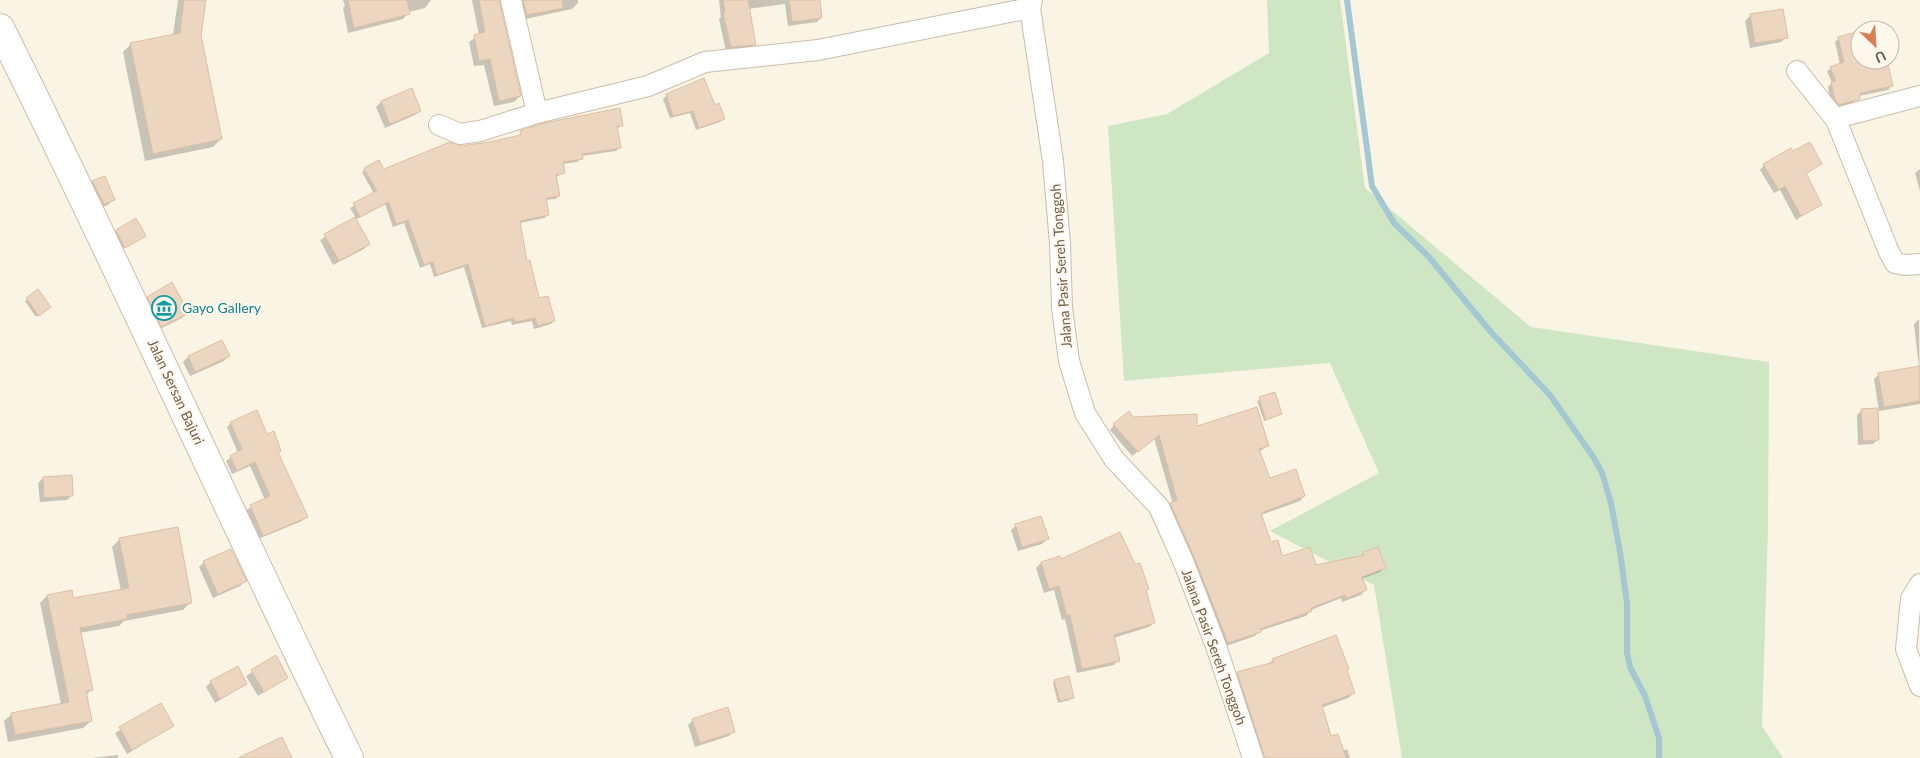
<svg xmlns="http://www.w3.org/2000/svg" width="1920" height="758" font-family="Lato,sans-serif">
<rect width="100%" height="100%" fill="#faf4e5"/>
<path fill="#cfe6c5" d="M 1267,0 L 1340,0 L 1365,188 L 1531,327 L 1769,362 L 1768,528 L 1762,726 L 1783,758 L 1402,758 L 1374,585 L 1270,531 L 1379,473 L 1330,363 L 1124,381 L 1108,126 L 1167,114 L 1269,53 Z"/>
<path fill="#0003" d="M 178,0 L 204,0 L 200,35 L 221,139 L 213,147 L 145,161 L 123,52 L 131,44 L 173,35 Z
M 343,0 L 431,0 L 425,8 L 409,12 L 403,19 L 348,33 L 343,8 L 345,6 Z
M 472,0 L 499,0 L 520,96 L 514,102 L 494,106 L 484,65 L 474,66 L 469,42 L 479,35 Z
M 515,0 L 578,0 L 578,3 L 572,9 L 521,20 Z
M 719,0 L 819,0 L 821,18 L 817,22 L 788,26 L 785,4 L 748,9 L 755,44 L 751,49 L 726,51 L 719,19 L 721,17 Z
M 1782,10 L 1786,37 L 1781,42 L 1750,48 L 1745,21 L 1750,16 Z
M 1855,34 L 1860,60 L 1886,60 L 1891,86 L 1888,90 L 1854,97 L 1855,100 L 1851,104 L 1835,108 L 1831,104 L 1828,87 L 1832,83 L 1827,71 L 1840,64 L 1835,42 L 1839,38 Z
M 411,90 L 420,110 L 415,115 L 385,128 L 376,107 L 381,102 Z
M 667,95 L 715,106 L 723,118 L 720,122 L 696,130 L 690,113 L 670,118 L 663,99 Z
M 622,125 L 617,129 L 619,148 L 616,151 L 581,156 L 578,162 L 562,164 L 564,173 L 556,177 L 559,195 L 556,199 L 545,200 L 548,215 L 544,218 L 520,223 L 526,262 L 538,300 L 554,320 L 551,324 L 534,329 L 532,321 L 512,325 L 511,321 L 482,328 L 464,267 L 434,277 L 430,264 L 420,268 L 404,223 L 393,227 L 385,204 L 355,220 L 368,244 L 364,249 L 333,265 L 320,240 L 356,218 L 350,208 L 374,194 L 362,172 L 365,169 L 384,171 L 461,147 L 518,137 L 521,132 Z
M 1792,153 L 1820,164 L 1805,175 L 1821,204 L 1796,220 L 1780,190 L 1774,193 L 1760,170 L 1764,165 Z
M 1920,169 L 1920,191 L 1915,173 Z
M 93,182 L 113,200 L 108,205 L 99,208 L 88,187 Z
M 116,231 L 144,236 L 119,250 L 112,236 Z
M 37,291 L 47,309 L 36,317 L 25,301 Z
M 148,298 L 187,313 L 182,318 L 156,331 L 143,303 Z
M 1919,319 L 1920,404 L 1879,411 L 1874,379 L 1879,374 L 1919,368 L 1914,324 Z
M 222,342 L 228,356 L 224,361 L 190,376 L 183,362 L 188,357 Z
M 1274,393 L 1281,414 L 1264,421 L 1257,401 Z
M 1862,410 L 1878,439 L 1873,444 L 1858,445 L 1857,415 Z
M 1133,418 L 1196,428 L 1268,446 L 1259,452 L 1269,480 L 1304,496 L 1300,501 L 1261,515 L 1270,544 L 1281,558 L 1316,567 L 1360,557 L 1364,553 L 1384,568 L 1380,572 L 1361,579 L 1365,590 L 1361,595 L 1342,602 L 1341,598 L 1311,610 L 1306,616 L 1259,631 L 1255,636 L 1223,647 L 1167,509 L 1173,504 L 1154,438 L 1132,456 L 1110,430 L 1114,425 Z
M 231,423 L 280,451 L 277,454 L 306,516 L 302,521 L 258,539 L 246,510 L 265,500 L 250,466 L 232,474 L 226,461 L 238,453 L 227,427 Z
M 43,478 L 72,495 L 67,500 L 40,502 L 38,483 Z
M 1016,525 L 1047,539 L 1042,544 L 1018,551 L 1011,530 Z
M 120,539 L 191,602 L 183,610 L 124,621 L 119,626 L 79,633 L 91,690 L 86,695 L 91,721 L 83,728 L 8,742 L 4,721 L 12,714 L 61,704 L 40,603 L 47,596 L 72,599 L 121,591 L 112,547 Z
M 1059,558 L 1060,561 L 1147,589 L 1145,591 L 1154,623 L 1149,627 L 1113,638 L 1118,660 L 1114,665 L 1077,673 L 1065,619 L 1062,620 L 1054,590 L 1044,593 L 1036,568 L 1041,563 Z
M 204,562 L 245,581 L 240,586 L 213,598 L 199,567 Z
M 275,657 L 287,678 L 258,696 L 246,676 Z
M 1273,660 L 1346,671 L 1354,693 L 1348,698 L 1321,708 L 1330,738 L 1342,751 L 1347,749 L 1350,758 L 1259,758 L 1233,678 L 1238,673 L 1268,664 Z
M 1055,681 L 1073,697 L 1070,700 L 1058,703 L 1053,683 Z
M 211,682 L 246,684 L 215,703 L 206,687 Z
M 161,705 L 173,726 L 127,754 L 115,733 Z
M 693,720 L 734,731 L 729,736 L 695,747 L 688,725 Z
M 118,755 L 118,758 L 92,758 Z"/>
<g fill="none" stroke-linecap="round" stroke-linejoin="round">
<path stroke="#a3c7d3" stroke-width="6" d="M 1347,0 L 1372,186 L 1394,223 L 1428,256 L 1491,332 L 1550,395 L 1594,458 L 1602,473 L 1611,503 L 1620,552 L 1627,603 L 1627,652 L 1630,667 L 1645,696 L 1659,738 L 1659,758"/>
</g>
<path fill="#edd6bf" stroke="#debea1" d="M 184,0 L 206,0 L 201,35 L 222,139 L 153,154 L 130,43 L 180,33 Z
M 348,0 L 407,0 L 410,14 L 354,28 Z
M 479,0 L 499,0 L 521,96 L 499,101 L 490,59 L 479,61 L 474,35 L 485,32 Z
M 523,0 L 562,0 L 563,8 L 527,15 Z
M 723,0 L 748,0 L 756,45 L 731,47 L 723,13 L 725,13 Z
M 789,0 L 820,0 L 822,18 L 792,22 Z
M 1783,9 L 1788,38 L 1755,43 L 1750,14 Z
M 1856,32 L 1860,60 L 1887,60 L 1893,86 L 1860,93 L 1860,99 L 1839,105 L 1835,100 L 1831,82 L 1836,81 L 1830,67 L 1844,62 L 1838,37 Z
M 704,78 L 715,105 L 719,103 L 725,119 L 699,128 L 693,111 L 673,116 L 666,94 Z
M 412,88 L 421,111 L 390,124 L 381,101 Z
M 620,108 L 623,126 L 617,126 L 621,148 L 582,154 L 583,159 L 563,162 L 565,173 L 556,175 L 560,196 L 546,198 L 549,215 L 520,221 L 527,261 L 530,260 L 539,298 L 548,296 L 555,321 L 538,326 L 535,318 L 515,322 L 514,318 L 485,326 L 468,264 L 437,275 L 433,262 L 424,265 L 408,220 L 396,224 L 389,202 L 360,217 L 353,203 L 377,191 L 364,168 L 379,160 L 384,169 L 450,142 L 461,146 L 489,142 L 521,135 L 520,131 L 540,124 Z
M 1810,142 L 1822,164 L 1806,173 L 1822,205 L 1801,216 L 1785,186 L 1779,190 L 1763,164 L 1791,148 L 1793,151 Z
M 105,176 L 115,200 L 104,204 L 92,181 Z
M 355,217 L 370,244 L 339,261 L 324,234 Z
M 136,218 L 146,236 L 125,248 L 116,230 Z
M 172,282 L 189,313 L 161,327 L 147,297 Z
M 38,289 L 51,307 L 39,316 L 26,298 Z
M 222,340 L 230,356 L 195,372 L 188,356 Z
M 1920,366 L 1920,401 L 1884,407 L 1878,373 Z
M 1275,392 L 1282,414 L 1266,420 L 1259,397 Z
M 1257,407 L 1269,446 L 1259,449 L 1270,478 L 1296,469 L 1305,496 L 1261,513 L 1271,542 L 1278,540 L 1282,556 L 1310,547 L 1316,565 L 1364,555 L 1363,552 L 1378,547 L 1386,568 L 1362,577 L 1367,590 L 1346,598 L 1345,595 L 1311,608 L 1312,611 L 1260,629 L 1261,632 L 1228,643 L 1195,559 L 1170,503 L 1177,500 L 1159,435 L 1138,452 L 1113,424 L 1129,411 L 1133,417 L 1197,414 L 1197,426 Z
M 1878,408 L 1879,440 L 1863,441 L 1861,409 Z
M 257,410 L 267,434 L 274,431 L 281,451 L 278,452 L 308,517 L 263,536 L 250,505 L 270,496 L 255,462 L 237,471 L 230,456 L 242,449 L 230,422 Z
M 72,475 L 73,496 L 44,498 L 43,477 Z
M 1041,516 L 1049,539 L 1022,547 L 1015,524 Z
M 178,527 L 192,603 L 127,615 L 127,619 L 80,628 L 93,690 L 86,691 L 92,721 L 15,735 L 11,713 L 69,702 L 47,595 L 72,590 L 73,598 L 129,588 L 119,538 Z
M 1120,532 L 1135,564 L 1140,563 L 1149,589 L 1146,590 L 1155,623 L 1114,635 L 1120,661 L 1082,669 L 1070,615 L 1067,616 L 1059,586 L 1049,589 L 1041,562 L 1060,556 L 1061,559 Z
M 231,549 L 247,581 L 218,594 L 203,561 Z
M 1336,635 L 1349,669 L 1347,670 L 1355,693 L 1322,705 L 1331,736 L 1338,734 L 1346,758 L 1265,758 L 1237,672 L 1274,662 L 1272,659 Z
M 276,655 L 288,678 L 264,692 L 251,670 Z
M 238,666 L 247,684 L 220,699 L 210,681 Z
M 1069,676 L 1074,698 L 1060,701 L 1054,680 Z
M 161,703 L 174,726 L 132,750 L 119,727 Z
M 728,707 L 735,732 L 700,743 L 692,719 Z
M 282,737 L 292,758 L 238,758 Z"/>
<g fill="none" stroke-linecap="round" stroke-linejoin="round">
<defs>
<path id="minor" d="M 1032,0 L 1030,8 L 1053,161 L 1060,244 L 1062,308 L 1069,361 L 1085,413 L 1114,459 L 1159,507 L 1184,563 L 1216,646 L 1253,758
M 1797,71 L 1836,120 L 1889,252 L 1895,263 L 1905,265 L 1920,264
M 537,113 L 648,86 L 705,62 L 818,50 L 1030,8
M 1836,120 L 1840,117 L 1920,96
M 439,125 L 460,134 L 480,131 L 537,113 L 511,0
M 1920,584 L 1911,599 L 1906,649 L 1920,686"/>
<path id="secondary" d="M 0,28 C 121,269 230,516 349,758"/>
</defs>
<use href="#minor" stroke="#cbbcac" stroke-width="22"/>
<use href="#secondary" stroke="#cdbdab" stroke-width="30"/>
<use href="#minor" stroke="#fff" stroke-width="20"/>
<use href="#secondary" stroke="#fff" stroke-width="28"/>
</g>
<defs>
<symbol id="museum-ring" viewBox="-11 -11 22 22"><circle r="9.5" fill="#fdf8eb" stroke="#0f9aa8" stroke-width="1.5"/><path d="M0-6L6-3V-2H-6V-3ZM-5-1h2V3h-2ZM-1-1h2V3h-2ZM3-1h2V3H3ZM-6 4H6V6H-6Z" fill="#0f9aa8"/></symbol>
</defs>
<g fill-rule="evenodd">
<use href="#museum-ring" x="150" y="294" width="28" height="28"/>
</g>
<g text-anchor="middle" stroke-width="4" stroke-linejoin="round" paint-order="stroke">
<g font-size="14" fill="#715d4d" stroke="#fdf8eb">
<text transform="translate(1061 266) rotate(-94)" y="5">Jalana Pasir Sereh Tonggoh</text>
<text transform="translate(176 392) rotate(65)" y="5">Jalan Sersan Bajuri</text>
<text transform="translate(1214 647) rotate(70)" y="5">Jalana Pasir Sereh Tonggoh</text>
</g>
<g font-size="14" fill="#0d838f" stroke="#fdf8eb" text-anchor="start">
<text x="182" y="313">Gayo Gallery</text>
</g>
</g>
<g transform="translate(1875 45) rotate(155)"><circle r="24" fill="#fdf8eb" stroke="#c5baac"/>
<path d="M0-4L9 19L0 12L-9 19Z" fill="#da7f55"/>
<text y="-8" font-size="14" font-weight="bold" text-anchor="middle" fill="#715d4d">U</text>
</g>
</svg>
